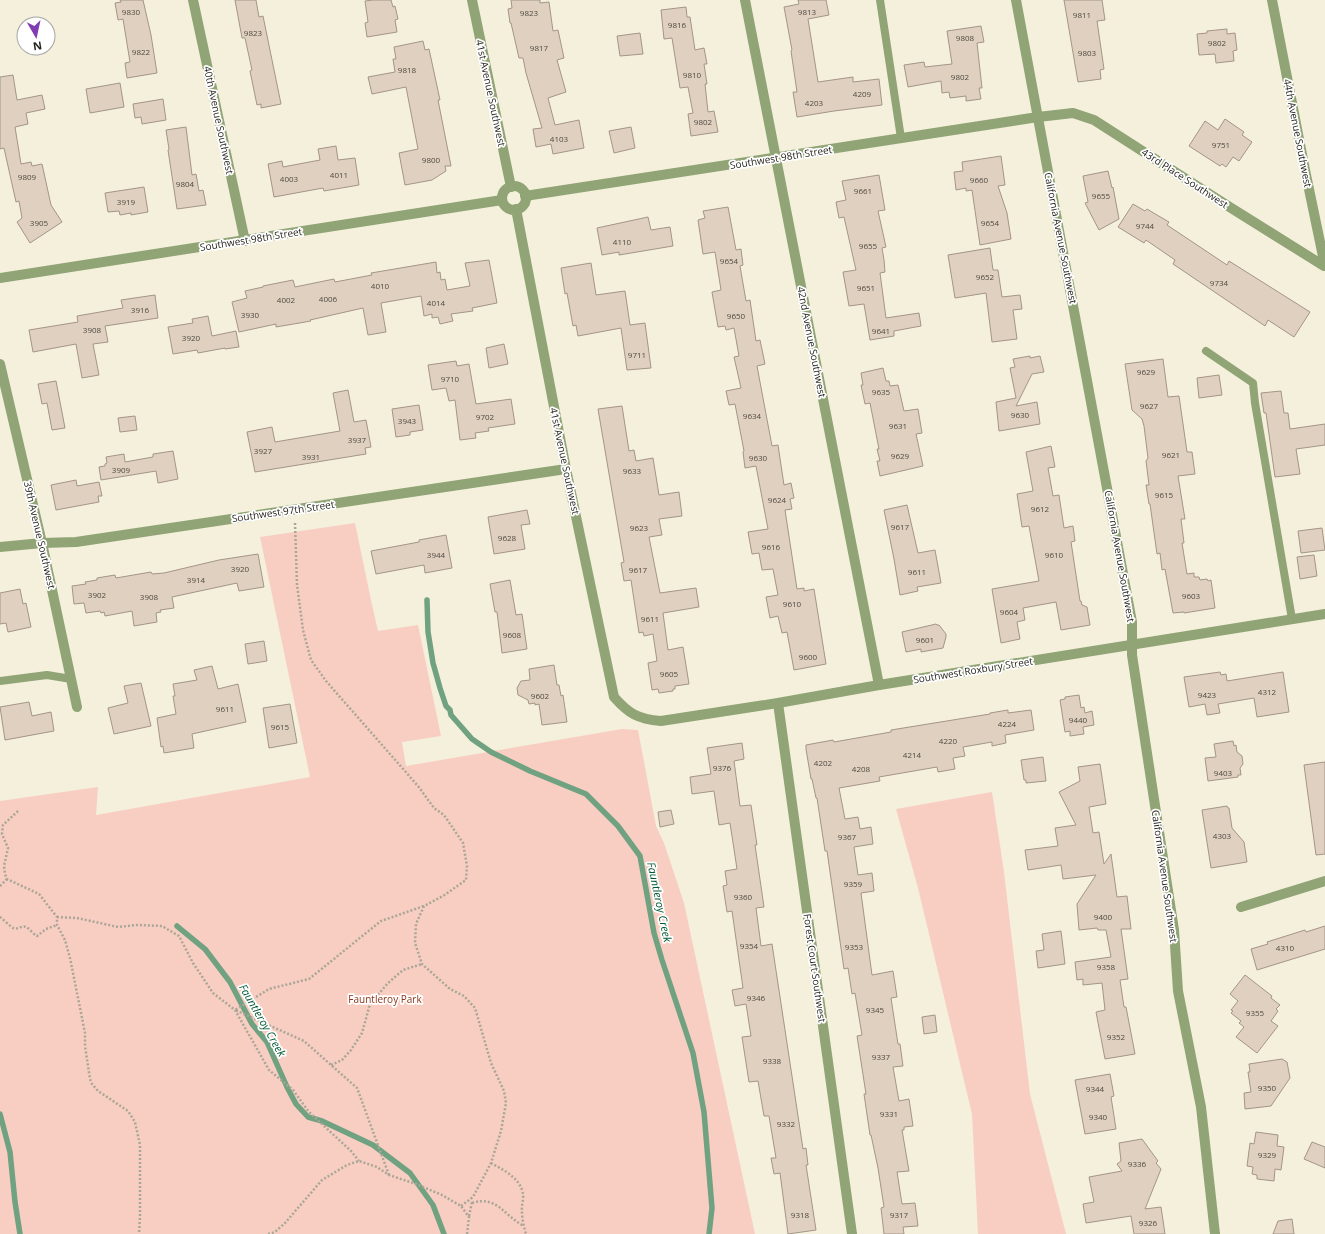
<svg xmlns="http://www.w3.org/2000/svg" width="1325" height="1234" font-family="'Open Sans',sans-serif">
<rect width="100%" height="100%" fill="#f4f0dc"/>
<!-- green -->
<g fill="#f8cec2">
<path d="M355 523 371 600 378 631 418 625 441 736 402 742 406 766 622 729 638 730 656 826 664 843 684 903 755 1234H0V801L98 787 96 815 310 777 260 537Z"/>
<path d="M992 792 1004 872 1030 1094 1066 1234H978L972 1114 918 888 896 809Z"/>
</g>
<g fill="none" stroke-linecap="round" stroke-linejoin="round">
<!-- stream -->
<g stroke="#70a281" stroke-width="5.5">
<path d="M427 600 428 632 433 663 440 688 446 706 450 710 451 715 472 739 491 752 530 771 586 794 618 826 640 856 654 933 662 960 693 1053 704 1112 712 1208 709 1234"/>
<path d="M177 926 205 949 230 982 252 1024 267 1042 287 1087 296 1104 308 1117 322 1121 373 1145 410 1173 433 1205 444 1234"/>
<path d="M0 1114 10 1152 15 1202 20 1234"/>
</g>
</g>
<!-- building -->
<g fill="#dfd0c0" stroke="#a49587">
<path d="M120 0H143L151 35 157 73 127 78 125 63 130 62 123 19 118 20 115 3 121 2Z"/>
<path d="M235 0H256L259 17 263 16 281 104 261 108V104L257 105 250 71 252 70 245 38H242Z"/>
<path d="M373 0H391L393 7 395 6 398 19 395 20 397 32 367 37 365 23 368 22 365 1Z"/>
<path d="M511 0H540V3L549 2 553 31 558 30 564 58 557 60 566 92 548 98 555 125 579 120 584 148 553 154 551 144 536 147 533 129 542 128 526 73 523 58H519L511 23H510L508 9 512 8Z"/>
<path d="M798 0H826L829 15 808 19 818 82 853 77V82L879 79 882 105 834 111 797 117 793 92H797L791 51 792 50 784 7 799 4Z"/>
<path d="M1064 0H1102L1105 20 1097 21 1104 69 1100 70 1101 79 1078 82Z"/>
<path d="M686 7 687 17H690L695 50 704 48 707 64H704L707 84H705L708 112 714 111 718 132 691 136 688 114 693 113 688 87 680 88 672 38 664 39 661 10Z"/>
<path d="M981 26 984 42 977 43 982 88H979L981 99 966 101V96L950 98 949 92 942 93 941 81 908 87 904 65 924 62 925 67 952 64 947 31Z"/>
<path d="M1227 29V34L1235 33 1237 50 1233 51 1234 61 1216 63 1215 54 1199 55 1197 34 1207 33V31Z"/>
<path d="M640 33 643 54 620 56 617 36Z"/>
<path d="M423 41 425 50 429 49 440 100H438L451 166H445L446 171 432 180 405 185 399 153 418 149 406 87 372 94 368 77 395 72 393 59H396L394 47Z"/>
<path d="M13 75 17 100 42 95 45 109 26 113 28 124 15 127 21 164 31 162 32 166 42 164 51 205 62 222 30 243 17 222 22 218 19 201 16 202 4 148 0 149V77Z"/>
<path d="M120 83 124 107 90 113 86 89Z"/>
<path d="M163 99 166 120 142 124 141 117 135 118 133 104Z"/>
<path d="M1225 119 1244 132 1242 135 1252 142 1239 161 1233 157 1226 167 1222 164 1220 166 1189 146 1205 121 1218 130Z"/>
<path d="M186 127 192 175 196 174 199 191 203 190 206 205 177 209 168 150 169 149 166 130Z"/>
<path d="M631 127 635 148 614 153 609 131Z"/>
<path d="M336 146 338 160 355 158 359 185 324 191 323 188 274 197 268 164 282 161 283 167 320 160 318 149Z"/>
<path d="M1001 156 1005 185 998 186 1007 213 1011 239 980 245 972 190 966 191V188L956 190 954 172 963 171 962 162Z"/>
<path d="M1108 171 1112 188 1113 187 1119 219 1099 230 1085 203 1088 202 1083 176Z"/>
<path d="M879 175 885 210 878 211 886 247 882 248 884 260 885 272 880 273 886 318 919 313 921 326 894 331V336L870 340 864 304 849 306 843 272 856 270 844 217 839 218 836 202 846 200 842 181Z"/>
<path d="M144 187 148 212 131 215V213L120 215 119 211 108 212 105 193Z"/>
<path d="M1133 204 1145 211 1147 209 1157 215 1169 222 1167 225 1227 265 1229 261 1310 312 1294 337 1268 320 1265 326 1173 264 1175 260 1146 240 1144 243 1118 227Z"/>
<path d="M728 207 736 250 741 249 743 265 740 266 746 301 750 300 756 341 760 340 765 364 757 366 772 446 778 445 784 485 791 483 794 498 790 499 792 509 785 510 797 589 804 588V591L814 589 826 664 794 670 787 632 782 633 778 616 770 618 766 597 778 595 773 569 762 570 759 553 752 554 748 532 768 529 756 466 745 468 743 452 744 451 735 404 729 405 726 391 741 388 734 357 739 356 734 328 726 330 725 326 718 327 712 292 721 290 715 252 703 254 698 220 705 218 703 211Z"/>
<path d="M648 217 651 230 670 227 673 246 619 255V252L602 255 597 228Z"/>
<path d="M990 248 993 270H998L1002 297 1020 295 1022 309 1013 310 1017 339 992 342 986 293 955 298 948 255Z"/>
<path d="M489 260 497 303 472 308 473 311 451 314 453 321 440 324 438 317 432 318V314L424 316 421 296 381 303 386 332 368 335 363 308 310 320 311 321 276 327V324L239 332 232 302 247 298 245 291 263 287V286L293 280 295 287 334 279 335 282 372 275 371 273 436 262 437 273 440 272 441 280 445 279 447 290 470 286 465 263Z"/>
<path d="M591 263 596 295 625 291 630 325 645 323 651 368 627 370 621 328 578 336 576 325 573 326 567 293 565 294 561 268Z"/>
<path d="M155 295 158 318 105 326 108 342 93 344 99 375 82 378 76 344 33 352 29 330 78 322 77 316 123 308 121 300Z"/>
<path d="M208 316 212 336 236 331 239 347 225 349V348L198 353 197 350 173 354 168 327 193 323 192 319Z"/>
<path d="M504 344 508 364 489 368 486 348Z"/>
<path d="M1030 356V358L1040 356 1044 372 1032 374 1016 406 1037 402 1040 424 999 431 996 402 1016 398 1010 368 1015 367 1013 359Z"/>
<path d="M1163 359 1168 397 1179 396 1187 452H1192L1195 474 1178 476 1185 519H1181L1184 543H1182L1187 574 1194 573V577H1199L1200 580 1207 579 1208 581 1211 580 1215 608 1184 613V612L1173 613 1165 569 1162 570 1160 553 1157 554 1150 504H1149L1146 485H1149L1146 461 1148 458 1144 426 1142 419 1132 410 1125 364Z"/>
<path d="M456 361 457 366 469 364 476 404 511 399 515 424 488 428 489 431 475 433 476 438 460 440 455 400 449 401 446 388 432 390 428 365Z"/>
<path d="M883 368 886 381H889L890 386 898 385 904 411 918 409 922 433 916 434 923 466 880 476 877 461H880L877 449H879L870 403 865 404 861 385H863L861 373Z"/>
<path d="M1219 375 1222 395 1199 398 1197 378Z"/>
<path d="M56 381 65 428 52 430 47 403 42 404 38 384Z"/>
<path d="M348 390 354 422 366 420 371 447 365 448 366 454 255 472 247 432 272 427 275 442 340 431 333 393Z"/>
<path d="M1281 391 1284 413H1288L1290 429 1325 424V445L1296 449 1300 474 1275 477 1266 413H1264L1261 393Z"/>
<path d="M419 405 423 430 410 432V435L396 437 392 409Z"/>
<path d="M622 406 629 451 634 450 636 461 653 458 659 495 679 492 682 516 659 519 662 535 649 537 660 593 696 588 699 607 663 613 668 650 683 647 689 684 675 686V689H673V691L659 693 658 689 652 690 648 663 657 661 653 634 644 636 643 632 639 633 631 580 624 581 621 563 624 562 598 409Z"/>
<path d="M135 416 137 430 120 432 118 418Z"/>
<path d="M1051 446 1055 467 1048 468 1053 496 1059 495 1064 528 1073 526 1075 541 1071 542 1080 601H1081L1082 605 1087 607 1090 625 1061 630 1056 602 1023 608 1025 620 1017 622 1020 639 1001 643 992 589 1039 581 1029 526 1022 527 1017 494 1033 491 1026 452Z"/>
<path d="M173 451 178 479 158 483 156 471 101 480 99 467 105 466V464L107 463 106 457 124 454 125 462 153 457V454Z"/>
<path d="M76 480 77 486 99 482 102 496H98L99 502 56 510 51 485Z"/>
<path d="M907 505 918 553 935 550 941 583 917 587 918 591 900 595 894 559 884 510Z"/>
<path d="M527 510 530 524 521 525 525 549 494 554 488 517Z"/>
<path d="M1322 528 1325 550 1301 553 1298 531Z"/>
<path d="M446 535 452 568 425 573 424 565 376 574 371 551 419 542V540Z"/>
<path d="M258 554 264 587 239 591 237 583 172 597 174 608 160 610 161 612 156 613 157 622 134 626 132 611 105 616 104 612 101 613 100 611 86 613 84 603 74 604 72 586 86 584 85 582 97 580V578L115 575 116 578 151 572 152 574 164 573 219 560Z"/>
<path d="M1314 555 1317 576 1300 579 1297 557Z"/>
<path d="M510 580 516 615 522 614 527 649 502 653 497 612H495L490 584Z"/>
<path d="M20 589 23 604 26 603 31 627 8 632 6 623 0 624V593Z"/>
<path d="M936 624 937 625H939L946 634V637L943 648 921 652V649L906 652 902 632Z"/>
<path d="M264 641 267 661 248 664 245 644Z"/>
<path d="M554 665 557 685H559L561 696 563 695 567 722 542 725 539 704 535 705V703L529 704 528 700 518 695 517 688 521 681 530 680 529 669Z"/>
<path d="M212 666 218 689 238 684 246 722 192 734 194 748 164 753 163 746 161 747 157 718 176 714 173 696H175L173 684 197 680 194 670Z"/>
<path d="M1220 672 1221 675 1226 674 1227 681 1283 672 1289 712 1257 717 1254 698 1218 704 1220 713 1207 715 1205 704 1189 707 1184 677Z"/>
<path d="M141 683 151 726 114 734 108 708 128 703 124 686Z"/>
<path d="M1079 695 1081 708 1084 707 1085 713 1092 711 1094 725 1083 727 1084 734 1070 736V731L1065 732 1060 700 1065 699V697Z"/>
<path d="M29 702 32 716 51 712 54 731 5 740 0 707Z"/>
<path d="M290 704 297 743 269 748 263 708Z"/>
<path d="M1008 710V713L1031 710 1034 730 1005 735 1006 743 992 746V742L963 747 965 756 953 758 955 769 938 772 937 767 879 777 880 781 839 788 845 819 858 817 860 829 871 827 873 844 854 847 858 875 872 873 874 891 861 893 872 975 893 971 897 997 891 998 898 1044H900L903 1066 893 1067 899 1101 909 1099 913 1126 904 1127V1130H902L909 1171 897 1172 902 1204 915 1203 918 1226 903 1227 904 1234H884L881 1208 884 1207 878 1168 871 1135H870L864 1094H866L857 1036 862 1035 855 993 852 994 848 968 844 969 827 851H825L817 798H816L812 779H811L806 749V745L833 740 834 742 891 732V730L990 714V713Z"/>
<path d="M1233 741 1234 746 1236 745 1237 752 1242 756 1243 764 1240 768 1241 775H1238V777L1208 781 1205 758 1216 757 1214 744Z"/>
<path d="M742 743 744 759 734 761 740 806 751 805 757 845H755L764 907 756 908 761 946 772 944 795 1096 803 1149 806 1148 808 1165H806L816 1230 788 1234 780 1173 774 1174 771 1158H776L769 1116H764L758 1081 749 1082 742 1037 751 1036 746 1004 735 1006 732 990 743 988 732 911 727 912 723 886 727 885 725 871 737 869 730 823 719 825 714 791 692 794 690 777 711 774 707 748Z"/>
<path d="M1043 757 1046 781 1026 783V780H1024L1021 760Z"/>
<path d="M1325 762V854L1316 855 1304 765Z"/>
<path d="M1100 764 1106 804 1089 807 1093 833 1099 832 1104 864 1111 854 1117 897 1127 896 1131 929H1121L1128 979 1120 980 1124 1007H1126L1135 1054 1105 1059 1096 1012 1105 1010 1102 983 1083 985V979L1077 980 1075 962 1111 957 1106 930H1098L1097 928 1079 930 1077 904 1096 875 1063 879 1061 865 1028 870 1025 850 1058 846 1055 828 1076 825 1059 792 1080 781 1078 767Z"/>
<path d="M1227 806 1228 808H1229L1232 828 1244 842 1247 862 1211 868 1202 810Z"/>
<path d="M671 810 674 824 660 827 658 812Z"/>
<path d="M1325 926V949L1257 970 1251 949 1268 944 1267 942 1305 930 1306 932Z"/>
<path d="M1061 931 1065 964 1038 968 1036 951 1044 950 1042 934Z"/>
<path d="M1245 975 1272 996 1271 998 1280 1005 1276 1009 1278 1011 1271 1021 1278 1026 1257 1053 1236 1037 1244 1027 1239 1023 1241 1021 1231 1013 1233 1011 1231 1010 1238 1001 1230 994Z"/>
<path d="M935 1015 937 1032 924 1034 922 1017Z"/>
<path d="M1282 1059 1287 1062 1290 1078 1271 1106 1245 1109 1244 1093 1251 1092 1248 1072H1250L1249 1064Z"/>
<path d="M1110 1074 1114 1096 1111 1097 1116 1129 1085 1134 1075 1080Z"/>
<path d="M1256 1132 1278 1135 1277 1146 1284 1147 1281 1170 1275 1169 1274 1181 1257 1179V1175L1252 1174 1253 1167 1247 1166 1250 1143 1254 1144Z"/>
<path d="M1142 1139 1158 1161 1156 1163 1161 1169 1145 1209 1161 1207 1165 1234H1134L1131 1216 1086 1223 1083 1204 1094 1202 1089 1177 1122 1171 1117 1164 1121 1161 1119 1143Z"/>
<path d="M1312 1142 1325 1147V1168L1304 1159Z"/>
<path d="M1292 1219 1294 1234H1273L1278 1221Z"/>
</g>
<g fill="none" stroke-linecap="round" stroke-linejoin="round">
<!-- path -->
<g stroke="#aaa697" stroke-width="2.5" stroke-dasharray="2 2" stroke-linecap="butt">
<path d="M295 523 297 585 303 630 311 660 326 681 418 786 434 808 444 815 463 843 467 866 466 880 443 896 424 906 416 924 415 943 422 964 450 989 464 996 475 1008 491 1063 504 1091 506 1103 501 1131 491 1163 473 1197 461 1206"/>
<path d="M18 811 3 825 2 834 8 848 4 866 5 874 7 879 39 894 57 917V925L65 940 70 958 85 1033V1046L90 1079 92 1084 98 1091 128 1111 135 1122 140 1145V1216L139 1234"/>
<path d="M0 886 7 879"/>
<path d="M0 917C4 920 10 926 13 928 18 930 22 925 26 927 30 929 33 934 37 936L46 929 57 925"/>
<path d="M57 917 77 918 118 927 137 925 162 926 179 936 193 963 213 993 235 1010 269 1070 293 1090 309 1112 351 1151 359 1161"/>
<path d="M331 1065 342 1060 351 1050 362 1033 370 1004 388 983 403 970 422 964"/>
<path d="M491 1163C502 1169 518 1177 522 1190 525 1198 521 1204 522 1212 522 1219 524 1227 526 1234"/>
<path d="M389 1175 357 1088 304 1041 235 1010 269 989 309 979 381 921 424 906"/>
<path d="M472 1203C497 1195 504 1216 524 1226"/>
<path d="M469 1216 472 1202"/>
<path d="M268 1234 275 1232 285 1223 322 1180 347 1165 359 1161 377 1167 389 1175 416 1184 442 1195 461 1206 469 1217 467 1234"/>
</g>
<!-- service -->
<g stroke="#90a475" stroke-width="8">
<path d="M880 0 901 138"/>
<path d="M1206 351 1253 383 1255 403 1292 619"/>
<path d="M0 681 47 675 71 679"/>
</g>
<!-- minor -->
<g stroke="#90a475" stroke-width="10">
<path d="M193 0 245 241"/>
<path d="M472 0 511 187"/>
<path d="M745 0 879 685"/>
<path d="M1016 0 1132 622V655L1174 930 1178 991 1201 1107 1215 1234"/>
<path d="M1272 0 1305 170 1325 266"/>
<circle cx="514" cy="198" r="12"/>
<path d="M525 196 1038 117 1073 113 1094 120 1228 206 1324 266"/>
<path d="M516 209 566 469 614 697C629 714 638 719 661 721L778 703 879 685 1325 614"/>
<path d="M0 278 502 200"/>
<path d="M0 364 42 543 77 707"/>
<path d="M0 547 42 543 76 542 566 469"/>
<path d="M778 703 852 1234"/>
<path d="M1241 907 1325 881"/>
</g>
</g>
<g text-anchor="middle" dominant-baseline="central" stroke-width="3.5" stroke-linejoin="round" paint-order="stroke">
<!-- number labels -->
<g font-size="8" fill="#504a41">
<text x="131" y="11">9830</text>
<text x="807" y="11">9813</text>
<text x="529" y="12">9823</text>
<text x="1082" y="14">9811</text>
<text x="677" y="24">9816</text>
<text x="253" y="32">9823</text>
<text x="965" y="37">9808</text>
<text x="1217" y="42">9802</text>
<text x="539" y="47">9817</text>
<text x="141" y="51">9822</text>
<text x="1087" y="52">9803</text>
<text x="407" y="69">9818</text>
<text x="692" y="74">9810</text>
<text x="960" y="76">9802</text>
<text x="862" y="93">4209</text>
<text x="814" y="102">4203</text>
<text x="703" y="121">9802</text>
<text x="559" y="138">4103</text>
<text x="1221" y="144">9751</text>
<text x="431" y="159">9800</text>
<text x="339" y="174">4011</text>
<text x="27" y="176">9809</text>
<text x="289" y="178">4003</text>
<text x="979" y="179">9660</text>
<text x="185" y="183">9804</text>
<text x="863" y="190">9661</text>
<text x="1101" y="195">9655</text>
<text x="126" y="201">3919</text>
<text x="39" y="222">3905</text>
<text x="990" y="222">9654</text>
<text x="1145" y="225">9744</text>
<text x="622" y="241">4110</text>
<text x="868" y="245">9655</text>
<text x="729" y="260">9654</text>
<text x="985" y="276">9652</text>
<text x="1219" y="282">9734</text>
<text x="380" y="285">4010</text>
<text x="866" y="287">9651</text>
<text x="328" y="298">4006</text>
<text x="286" y="299">4002</text>
<text x="436" y="302">4014</text>
<text x="140" y="309">3916</text>
<text x="250" y="314">3930</text>
<text x="736" y="315">9650</text>
<text x="92" y="329">3908</text>
<text x="881" y="330">9641</text>
<text x="191" y="337">3920</text>
<text x="637" y="354">9711</text>
<text x="1146" y="371">9629</text>
<text x="450" y="378">9710</text>
<text x="881" y="391">9635</text>
<text x="1149" y="405">9627</text>
<text x="1020" y="414">9630</text>
<text x="752" y="415">9634</text>
<text x="485" y="416">9702</text>
<text x="407" y="420">3943</text>
<text x="898" y="425">9631</text>
<text x="357" y="439">3937</text>
<text x="263" y="450">3927</text>
<text x="1171" y="454">9621</text>
<text x="900" y="455">9629</text>
<text x="311" y="456">3931</text>
<text x="758" y="457">9630</text>
<text x="121" y="469">3909</text>
<text x="632" y="470">9633</text>
<text x="1164" y="494">9615</text>
<text x="777" y="499">9624</text>
<text x="1040" y="508">9612</text>
<text x="900" y="526">9617</text>
<text x="639" y="527">9623</text>
<text x="507" y="537">9628</text>
<text x="771" y="546">9616</text>
<text x="436" y="554">3944</text>
<text x="1054" y="554">9610</text>
<text x="240" y="568">3920</text>
<text x="638" y="569">9617</text>
<text x="917" y="571">9611</text>
<text x="196" y="579">3914</text>
<text x="97" y="594">3902</text>
<text x="1191" y="595">9603</text>
<text x="149" y="596">3908</text>
<text x="792" y="603">9610</text>
<text x="1009" y="611">9604</text>
<text x="650" y="618">9611</text>
<text x="512" y="634">9608</text>
<text x="925" y="639">9601</text>
<text x="808" y="656">9600</text>
<text x="669" y="673">9605</text>
<text x="1267" y="691">4312</text>
<text x="1207" y="694">9423</text>
<text x="540" y="695">9602</text>
<text x="225" y="708">9611</text>
<text x="1078" y="719">9440</text>
<text x="1007" y="723">4224</text>
<text x="280" y="726">9615</text>
<text x="948" y="740">4220</text>
<text x="912" y="754">4214</text>
<text x="823" y="762">4202</text>
<text x="722" y="767">9376</text>
<text x="861" y="768">4208</text>
<text x="1223" y="772">9403</text>
<text x="1222" y="835">4303</text>
<text x="847" y="836">9367</text>
<text x="853" y="883">9359</text>
<text x="743" y="896">9360</text>
<text x="1103" y="916">9400</text>
<text x="749" y="945">9354</text>
<text x="854" y="946">9353</text>
<text x="1285" y="947">4310</text>
<text x="1106" y="966">9358</text>
<text x="756" y="997">9346</text>
<text x="875" y="1009">9345</text>
<text x="1255" y="1012">9355</text>
<text x="1116" y="1036">9352</text>
<text x="881" y="1056">9337</text>
<text x="772" y="1060">9338</text>
<text x="1267" y="1087">9350</text>
<text x="1095" y="1088">9344</text>
<text x="889" y="1113">9331</text>
<text x="1098" y="1116">9340</text>
<text x="786" y="1123">9332</text>
<text x="1267" y="1154">9329</text>
<text x="1137" y="1163">9336</text>
<text x="800" y="1214">9318</text>
<text x="899" y="1214">9317</text>
<text x="1148" y="1222">9326</text>
</g>
<!-- street labels -->
<g font-size="10" fill="#201e17" stroke="#fff">
<text transform="translate(491 93) rotate(78)">41st Avenue Southwest</text>
<text transform="translate(219 120) rotate(78)">40th Avenue Southwest</text>
<text transform="translate(1298 133) rotate(79)">44th Avenue Southwest</text>
<text transform="translate(781 157) rotate(-9)">Southwest 98th Street</text>
<text transform="translate(1185 178) rotate(33)">43rd Place Southwest</text>
<text transform="translate(1061 238) rotate(79)">California Avenue Southwest</text>
<text transform="translate(251 239) rotate(-9)">Southwest 98th Street</text>
<text transform="translate(812 342) rotate(79)">42nd Avenue Southwest</text>
<text transform="translate(565 461) rotate(78)">41st Avenue Southwest</text>
<text transform="translate(283 511) rotate(-8)">Southwest 97th Street</text>
<text transform="translate(40 535) rotate(77)">39th Avenue Southwest</text>
<text transform="translate(1120 556) rotate(80)">California Avenue Southwest</text>
<text transform="translate(973 670) rotate(-9)">Southwest Roxbury Street</text>
<text transform="translate(1165 876) rotate(82)">California Avenue Southwest</text>
<text transform="translate(815 968) rotate(82)">Forest Court Southwest</text>
</g>
<!-- park labels -->
<g font-size="10" fill="#8b351a" stroke="#fff">
<text x="385" y="999">Fauntleroy Park</text>
</g>
<!-- water labels -->
<g font-size="11" font-style="italic" fill="#005b34" stroke="#fff">
<text transform="translate(660 902) rotate(78)">Fauntleroy Creek</text>
<text transform="translate(263 1020) rotate(60)">Fauntleroy Creek</text>
</g>
</g>
<!-- north arrow -->
<g transform="translate(36 36) rotate(171)"><circle r="19" fill="#ffffff" stroke="#a6a5a2"/>
<path d="M0-3L7 15L0 10L-7 15Z" fill="#803cb0"/>
<text y="-6" font-size="11" font-weight="bold" text-anchor="middle" fill="#201e17">N</text>
</g>
</svg>
